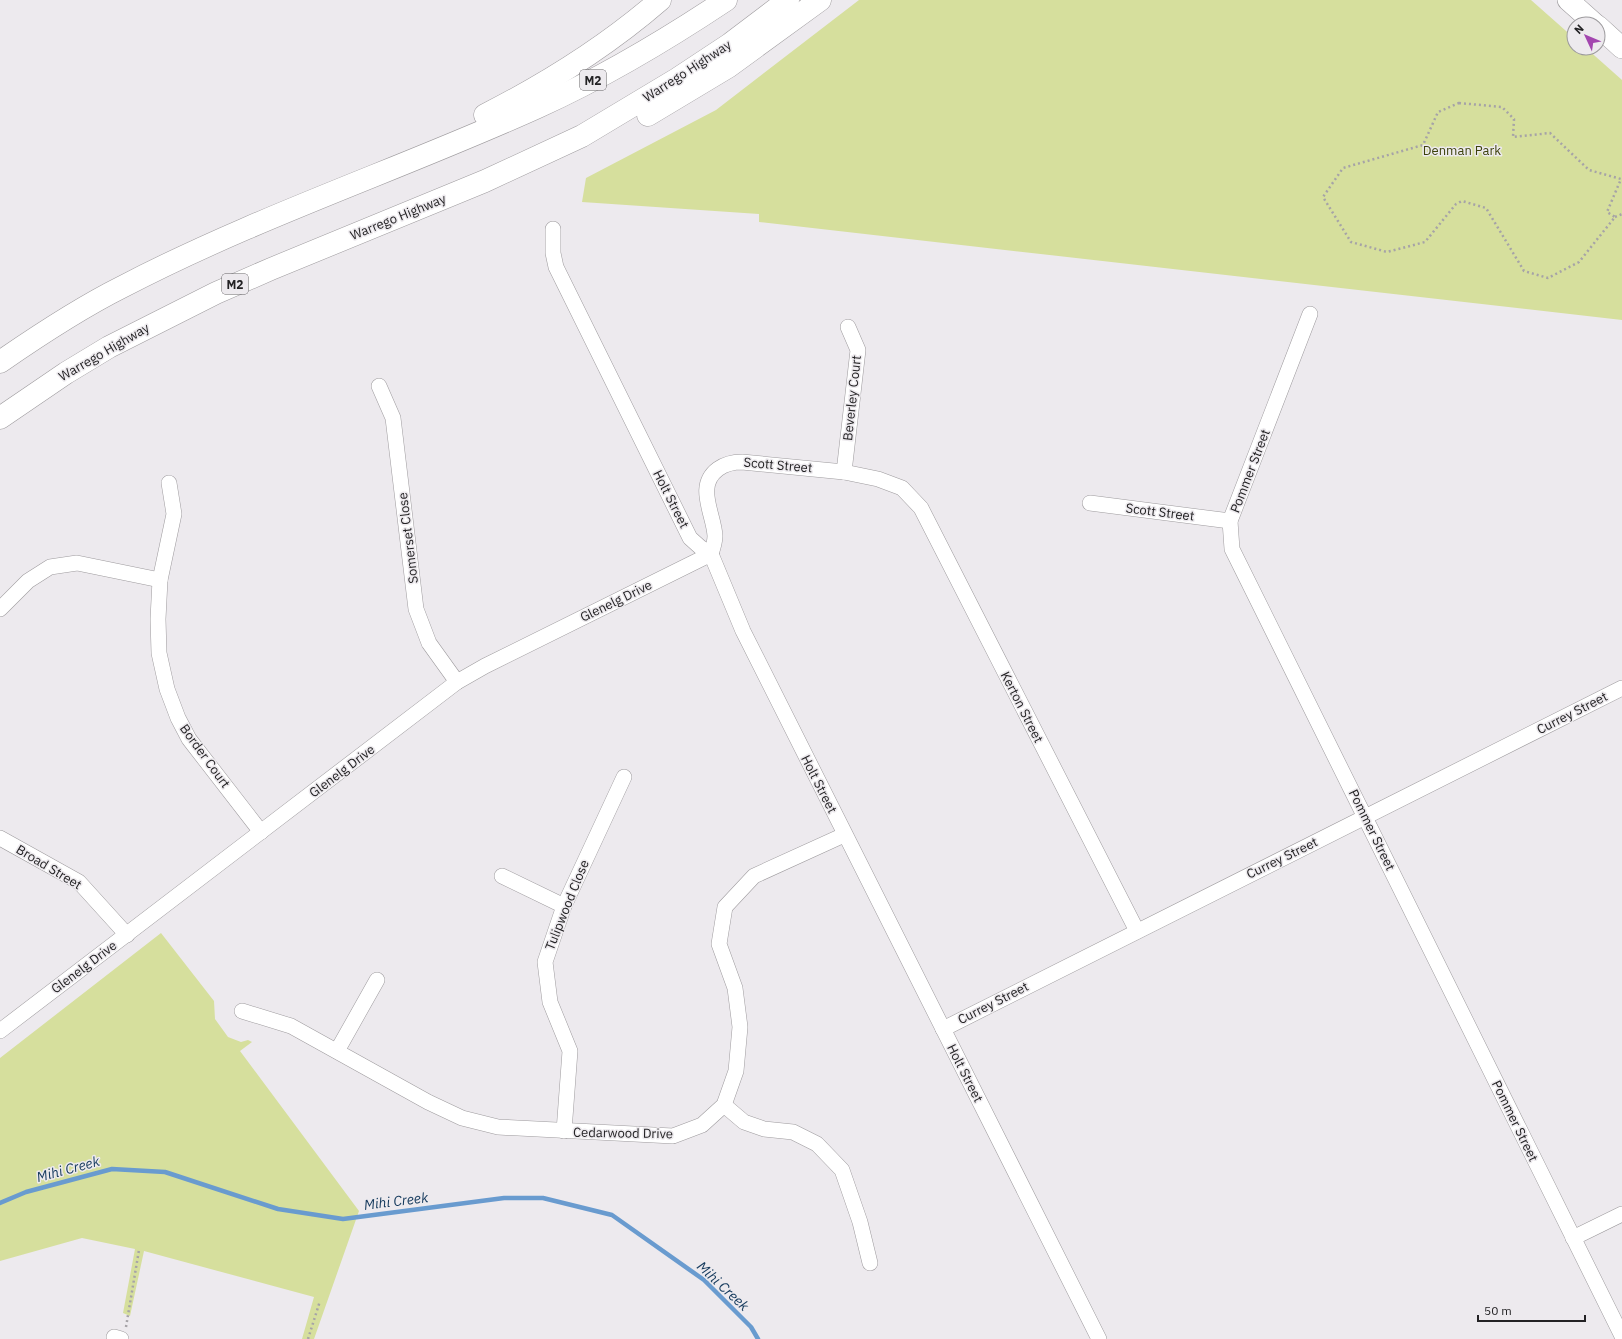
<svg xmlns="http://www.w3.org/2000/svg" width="1622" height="1339" font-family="'IBM Plex Sans',sans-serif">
<rect width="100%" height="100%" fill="#edeaee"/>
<!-- green -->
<g fill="#d6df9d">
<path d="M859 0H1531L1574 38V48H1586L1622 80V320L759 222V214L582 202 586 178 716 110Z"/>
<path d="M161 933 214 1001 215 1019 228 1037 241 1042 248 1040 252 1042 240 1051 359 1211 314 1339H302L314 1297 144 1251 130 1316 123 1313 135 1249 82 1238 0 1261V1058Z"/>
</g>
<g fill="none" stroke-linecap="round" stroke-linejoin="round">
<!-- stream -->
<path stroke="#699bcf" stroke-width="4.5" d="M0 1203 26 1192 112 1169 165 1172 278 1209 343 1219 504 1198H543L612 1215 704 1280 751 1327 758 1339"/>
<defs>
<g id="street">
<path d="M553 229V253L556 267 690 538 700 547 711 554 743 631 1099 1339"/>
<path d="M1310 314 1230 521 1232 549 1622 1336"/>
<path d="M379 386 393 418 416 609 429 643 457 682"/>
<path d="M844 472 858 350 848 327"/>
<path d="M169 483 174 514 160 580 158 619 159 653 167 689 178 718 189 739 261 832"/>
<path d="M1090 503 1230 521"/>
<path d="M711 554C713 548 715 542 715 536 714 514 695 486 718 469 725 464 733 462 742 462L844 472 878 479 902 488 921 508 1137 931"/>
<path d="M0 609 28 581 50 567 77 563 160 580"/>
<path d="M0 838 79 882 127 935"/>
<path d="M502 876 564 906"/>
<path d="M242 1011 291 1026 428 1102 462 1118 498 1127 673 1136 702 1125 724 1105 736 1071 740 1027 735 988 719 944 725 907 754 876 844 835"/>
<path d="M943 1029 1622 688"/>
<path d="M0 1031 457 682 485 666 711 554"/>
<path d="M337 1051 377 980"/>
<path d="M724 1105 744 1122 764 1129 793 1132 817 1144 842 1170 860 1222 870 1263"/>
<path d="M564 1131 570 1051 550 1002 545 962 564 906 624 777"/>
<path d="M1573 1238 1622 1214"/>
<path d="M114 1337 121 1339"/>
</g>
<g id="secondary">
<path d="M1568 0 1595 24"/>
<path d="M1598 26 1622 48"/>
</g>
<g id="highway">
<path d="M485 115C548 83 607 46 660 0"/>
<path d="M648 115 728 67 820 0"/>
<path d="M0 362C39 335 80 308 122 287 256 217 401 169 538 107 604 77 666 40 726 0"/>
<path d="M0 418 66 373 109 347 216 293 271 269 485 181 582 136 677 79 730 44 788 0"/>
</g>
</defs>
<!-- street casing -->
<use href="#street" stroke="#9e9b9e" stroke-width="16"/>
<!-- secondary casing -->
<use href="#secondary" stroke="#9e9b9e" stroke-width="22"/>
<!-- highway casing -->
<use href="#highway" stroke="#9e9b9e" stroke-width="23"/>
<!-- path -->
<g stroke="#a6a3a7" stroke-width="2.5" stroke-dasharray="2 3" stroke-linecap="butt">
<path d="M1459 103 1502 107 1514 119 1513 137 1550 133 1589 170 1621 179 1607 212 1615 217 1579 262 1548 278 1524 271 1486 208 1462 201 1456 204 1425 242 1387 252 1351 242 1323 197 1343 168 1423 145 1438 112Z"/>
<path d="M1615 217 1622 214"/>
<path d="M126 1327 139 1250"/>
<path d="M308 1339 320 1301"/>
</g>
<!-- street -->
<use href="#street" stroke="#fff" stroke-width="15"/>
<!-- secondary -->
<use href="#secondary" stroke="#fff" stroke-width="21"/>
<!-- highway -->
<use href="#highway" stroke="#fff" stroke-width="22"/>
</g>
<g text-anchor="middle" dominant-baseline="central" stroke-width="3" stroke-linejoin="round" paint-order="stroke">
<!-- shield labels -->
<g fill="#edeaee" stroke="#605e61" stroke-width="1">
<rect x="580" y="70" width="26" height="20" rx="3"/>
<rect x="222" y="274" width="26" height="20" rx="3"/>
</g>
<g font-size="12" font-weight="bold" fill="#232224">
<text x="593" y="80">M2</text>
<text x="235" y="284">M2</text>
</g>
<!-- street labels -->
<g font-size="13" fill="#232224" stroke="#edeaee">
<text transform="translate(687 71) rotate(-33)">Warrego Highway</text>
<text transform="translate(398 217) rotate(-22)">Warrego Highway</text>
<text transform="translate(104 352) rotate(-30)">Warrego Highway</text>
<text transform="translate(852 398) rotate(-84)">Beverley Court</text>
<text transform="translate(778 465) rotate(5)">Scott Street</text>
<text transform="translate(1250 471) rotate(-69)">Pommer Street</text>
<text transform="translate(671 499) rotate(63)">Holt Street</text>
<text transform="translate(1160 512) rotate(7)">Scott Street</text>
<text transform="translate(408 538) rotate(-97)">Somerset Close</text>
<text transform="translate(616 601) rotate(-26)">Glenelg Drive</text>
<text transform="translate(1022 707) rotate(63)">Kerton Street</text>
<text transform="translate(1572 713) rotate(-27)">Currey Street</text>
<text transform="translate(205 756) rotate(54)">Border Court</text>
<text transform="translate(342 771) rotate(-37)">Glenelg Drive</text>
<text transform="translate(819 784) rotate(63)">Holt Street</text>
<text transform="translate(1372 830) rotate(64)">Pommer Street</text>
<text transform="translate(1282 858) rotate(-26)">Currey Street</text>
<text transform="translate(49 867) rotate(31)">Broad Street</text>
<text transform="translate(567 905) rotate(-68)">Tulipwood Close</text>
<text transform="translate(84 967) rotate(-37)">Glenelg Drive</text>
<text transform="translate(993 1003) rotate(-27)">Currey Street</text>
<text transform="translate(965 1073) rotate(63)">Holt Street</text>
<text transform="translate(1515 1121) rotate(64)">Pommer Street</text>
<text transform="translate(623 1133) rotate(1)">Cedarwood Drive</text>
</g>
<!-- park labels -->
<g font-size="13" fill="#3d420b" stroke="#edeaee">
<text x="1462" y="150">Denman Park</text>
</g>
<!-- water labels -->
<g font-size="14" font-style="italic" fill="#14395c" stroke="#edeaee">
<text transform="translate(68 1169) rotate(-15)">Mihi Creek</text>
<text transform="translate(396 1201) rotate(-7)">Mihi Creek</text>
<text transform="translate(723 1286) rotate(43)">Mihi Creek</text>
</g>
</g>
<!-- north arrow -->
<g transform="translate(1586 36) rotate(314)"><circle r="19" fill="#edeaee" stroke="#9c9a9d"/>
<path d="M0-3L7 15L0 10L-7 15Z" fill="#a346af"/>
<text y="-6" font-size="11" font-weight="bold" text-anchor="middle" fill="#232224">N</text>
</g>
<!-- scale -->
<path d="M1478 1315v6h107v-6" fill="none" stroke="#232224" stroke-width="2"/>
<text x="1484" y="1315" font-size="12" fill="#232224" stroke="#edeaee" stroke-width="3" paint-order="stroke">50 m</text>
</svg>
